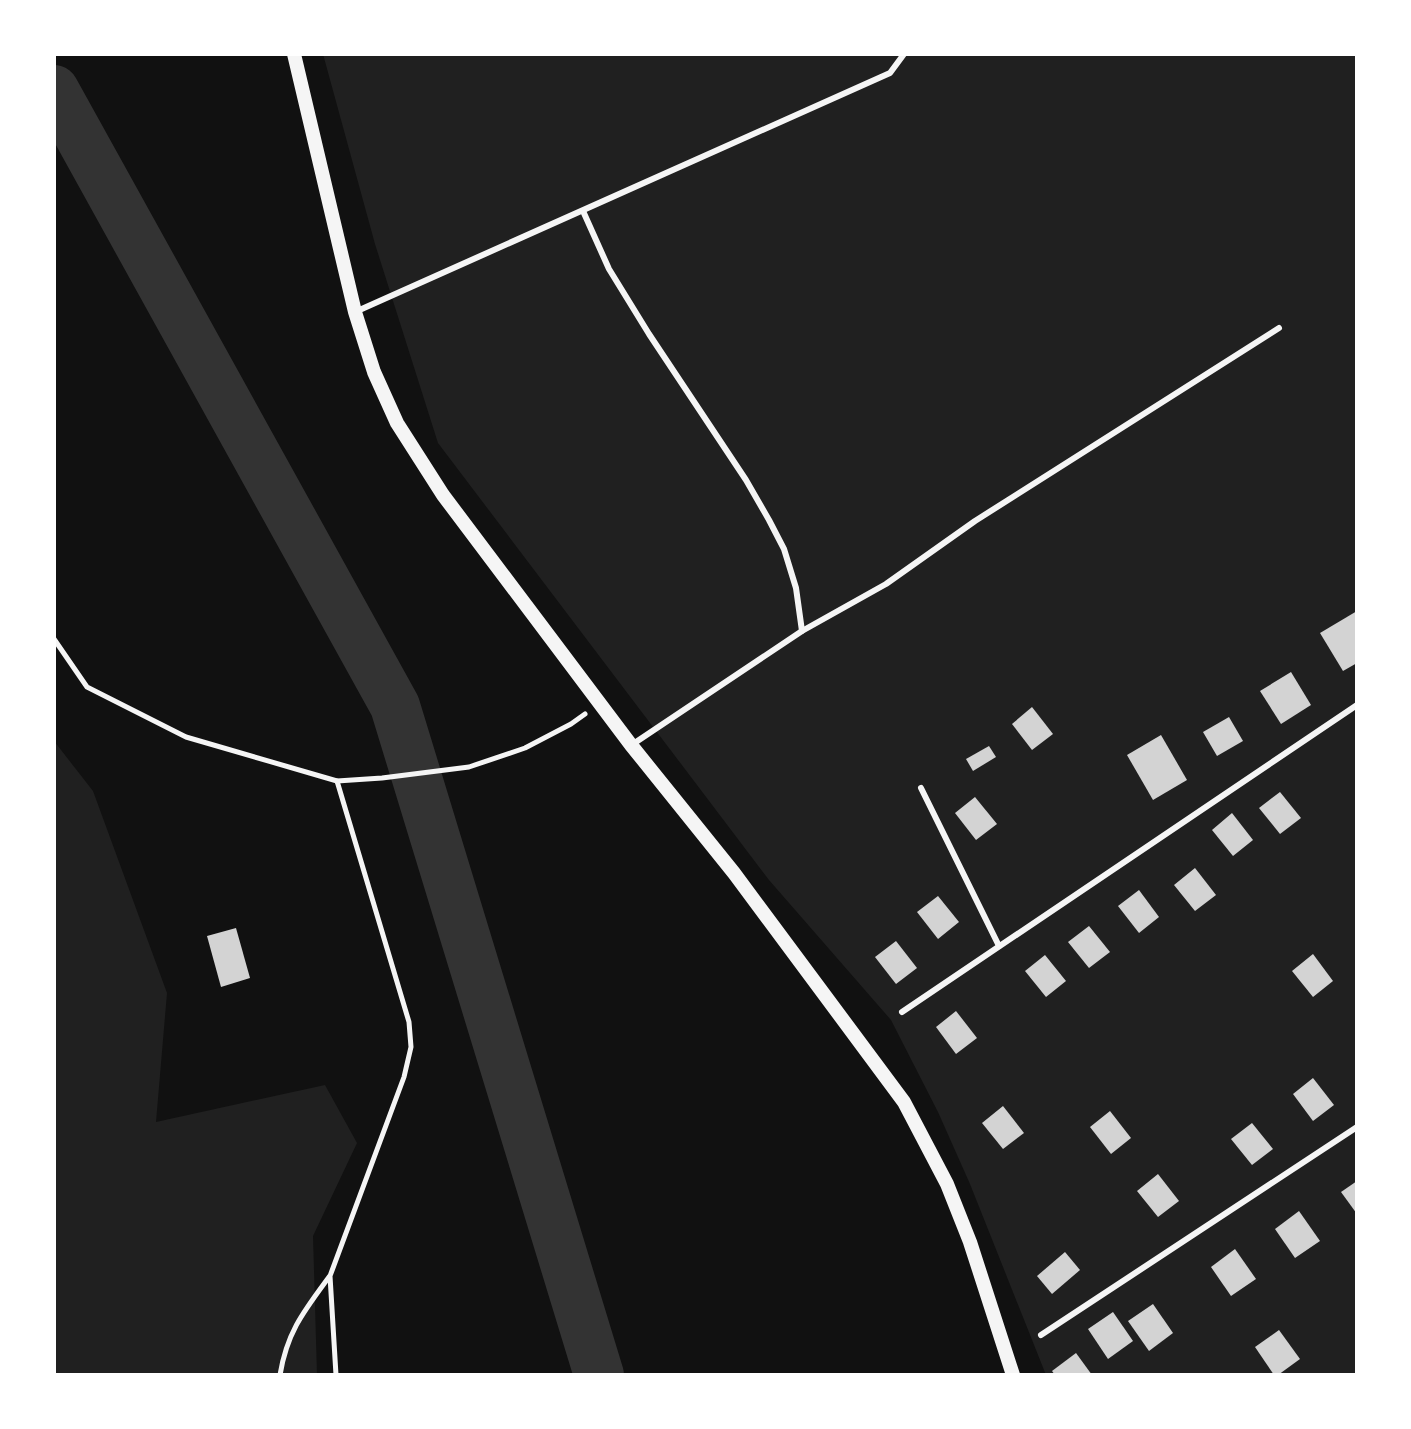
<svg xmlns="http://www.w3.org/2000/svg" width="1411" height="1429" font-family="'IBM Plex Sans',sans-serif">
<rect width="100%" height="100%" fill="#111"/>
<!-- green -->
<g fill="#202020">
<path d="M323 54H1357V1375H1046L970 1184 938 1112 891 1020 769 880 438 443 375 244Z"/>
<path d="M54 741 93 791 167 993 156 1122 325 1085 357 1143 313 1236 317 1375H54Z"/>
</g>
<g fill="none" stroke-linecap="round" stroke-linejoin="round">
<!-- river -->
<path stroke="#333" stroke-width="50" d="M54 90 395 706 599 1375"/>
</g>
<!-- building -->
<g fill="#d3d3d3">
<path d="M1357 611V663L1343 671 1320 633Z"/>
<path d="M1291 672 1311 705 1281 724 1260 691Z"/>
<path d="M1032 707 1053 734 1032 750 1012 724Z"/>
<path d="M1229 717 1243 741 1217 756 1203 732Z"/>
<path d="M1161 735 1187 780 1153 800 1127 755Z"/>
<path d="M989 746 996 757 973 771 966 759Z"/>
<path d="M1280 792 1301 818 1280 834 1259 808Z"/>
<path d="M975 797 997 824 976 840 955 813Z"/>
<path d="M1232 813 1253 840 1233 856 1212 830Z"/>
<path d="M1195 868 1216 895 1195 911 1174 885Z"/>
<path d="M1139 890 1159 917 1139 933 1118 906Z"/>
<path d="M938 896 959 922 938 939 917 912Z"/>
<path d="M1089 926 1110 952 1089 968 1068 942Z"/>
<path d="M236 928 250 978 221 987 207 936Z"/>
<path d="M896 941 917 968 896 984 875 957Z"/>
<path d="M1313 954 1333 981 1313 997 1292 971Z"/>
<path d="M1045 955 1066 981 1046 997 1025 971Z"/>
<path d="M956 1011 977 1038 956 1054 936 1027Z"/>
<path d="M1313 1078 1334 1105 1313 1121 1293 1094Z"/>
<path d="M1003 1106 1024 1133 1003 1149 982 1123Z"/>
<path d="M1110 1111 1131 1138 1111 1154 1090 1127Z"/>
<path d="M1252 1123 1273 1149 1252 1165 1231 1139Z"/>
<path d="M1158 1174 1179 1201 1158 1217 1137 1191Z"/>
<path d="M1357 1181V1214L1341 1192Z"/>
<path d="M1299 1211 1320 1241 1295 1258 1275 1229Z"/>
<path d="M1235 1249 1256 1279 1231 1296 1211 1267Z"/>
<path d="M1065 1252 1080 1270 1052 1294 1037 1276Z"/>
<path d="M1153 1304 1173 1333 1149 1351 1128 1321Z"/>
<path d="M1113 1312 1133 1341 1108 1359 1088 1329Z"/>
<path d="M1279 1330 1300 1359 1278 1375H1274L1255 1347Z"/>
<path d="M1076 1353 1092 1375H1055L1052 1371Z"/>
</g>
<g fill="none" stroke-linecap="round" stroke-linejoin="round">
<!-- path -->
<g stroke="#f5f5f5" stroke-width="5">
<path d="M54 639 87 687 186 737 337 781 382 778 469 767 525 748 571 724 585 714"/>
<path d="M280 1375C287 1332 304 1311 329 1277"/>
<path d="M336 1375 330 1276 404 1077 411 1047 409 1022 337 781"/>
</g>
<!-- service -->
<g stroke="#f5f5f5" stroke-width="6">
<path d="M583 211 609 269 649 334 746 480 769 520 784 549 796 588 802 631"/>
<path d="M355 312 890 73 904 54"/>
<path d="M633 744 802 631 886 584 975 521 1279 328"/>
<path d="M921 788 999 946"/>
<path d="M902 1012 1357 705"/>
<path d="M1041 1335 1357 1127"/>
</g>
<!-- tertiary -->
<path stroke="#f5f5f5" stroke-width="14" d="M294 54 355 312 374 372 397 423 443 495 631 745 734 873 904 1102 947 1184 970 1242 1013 1375"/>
</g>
<!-- border -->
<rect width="1411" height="1429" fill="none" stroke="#ffffff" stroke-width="112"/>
</svg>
